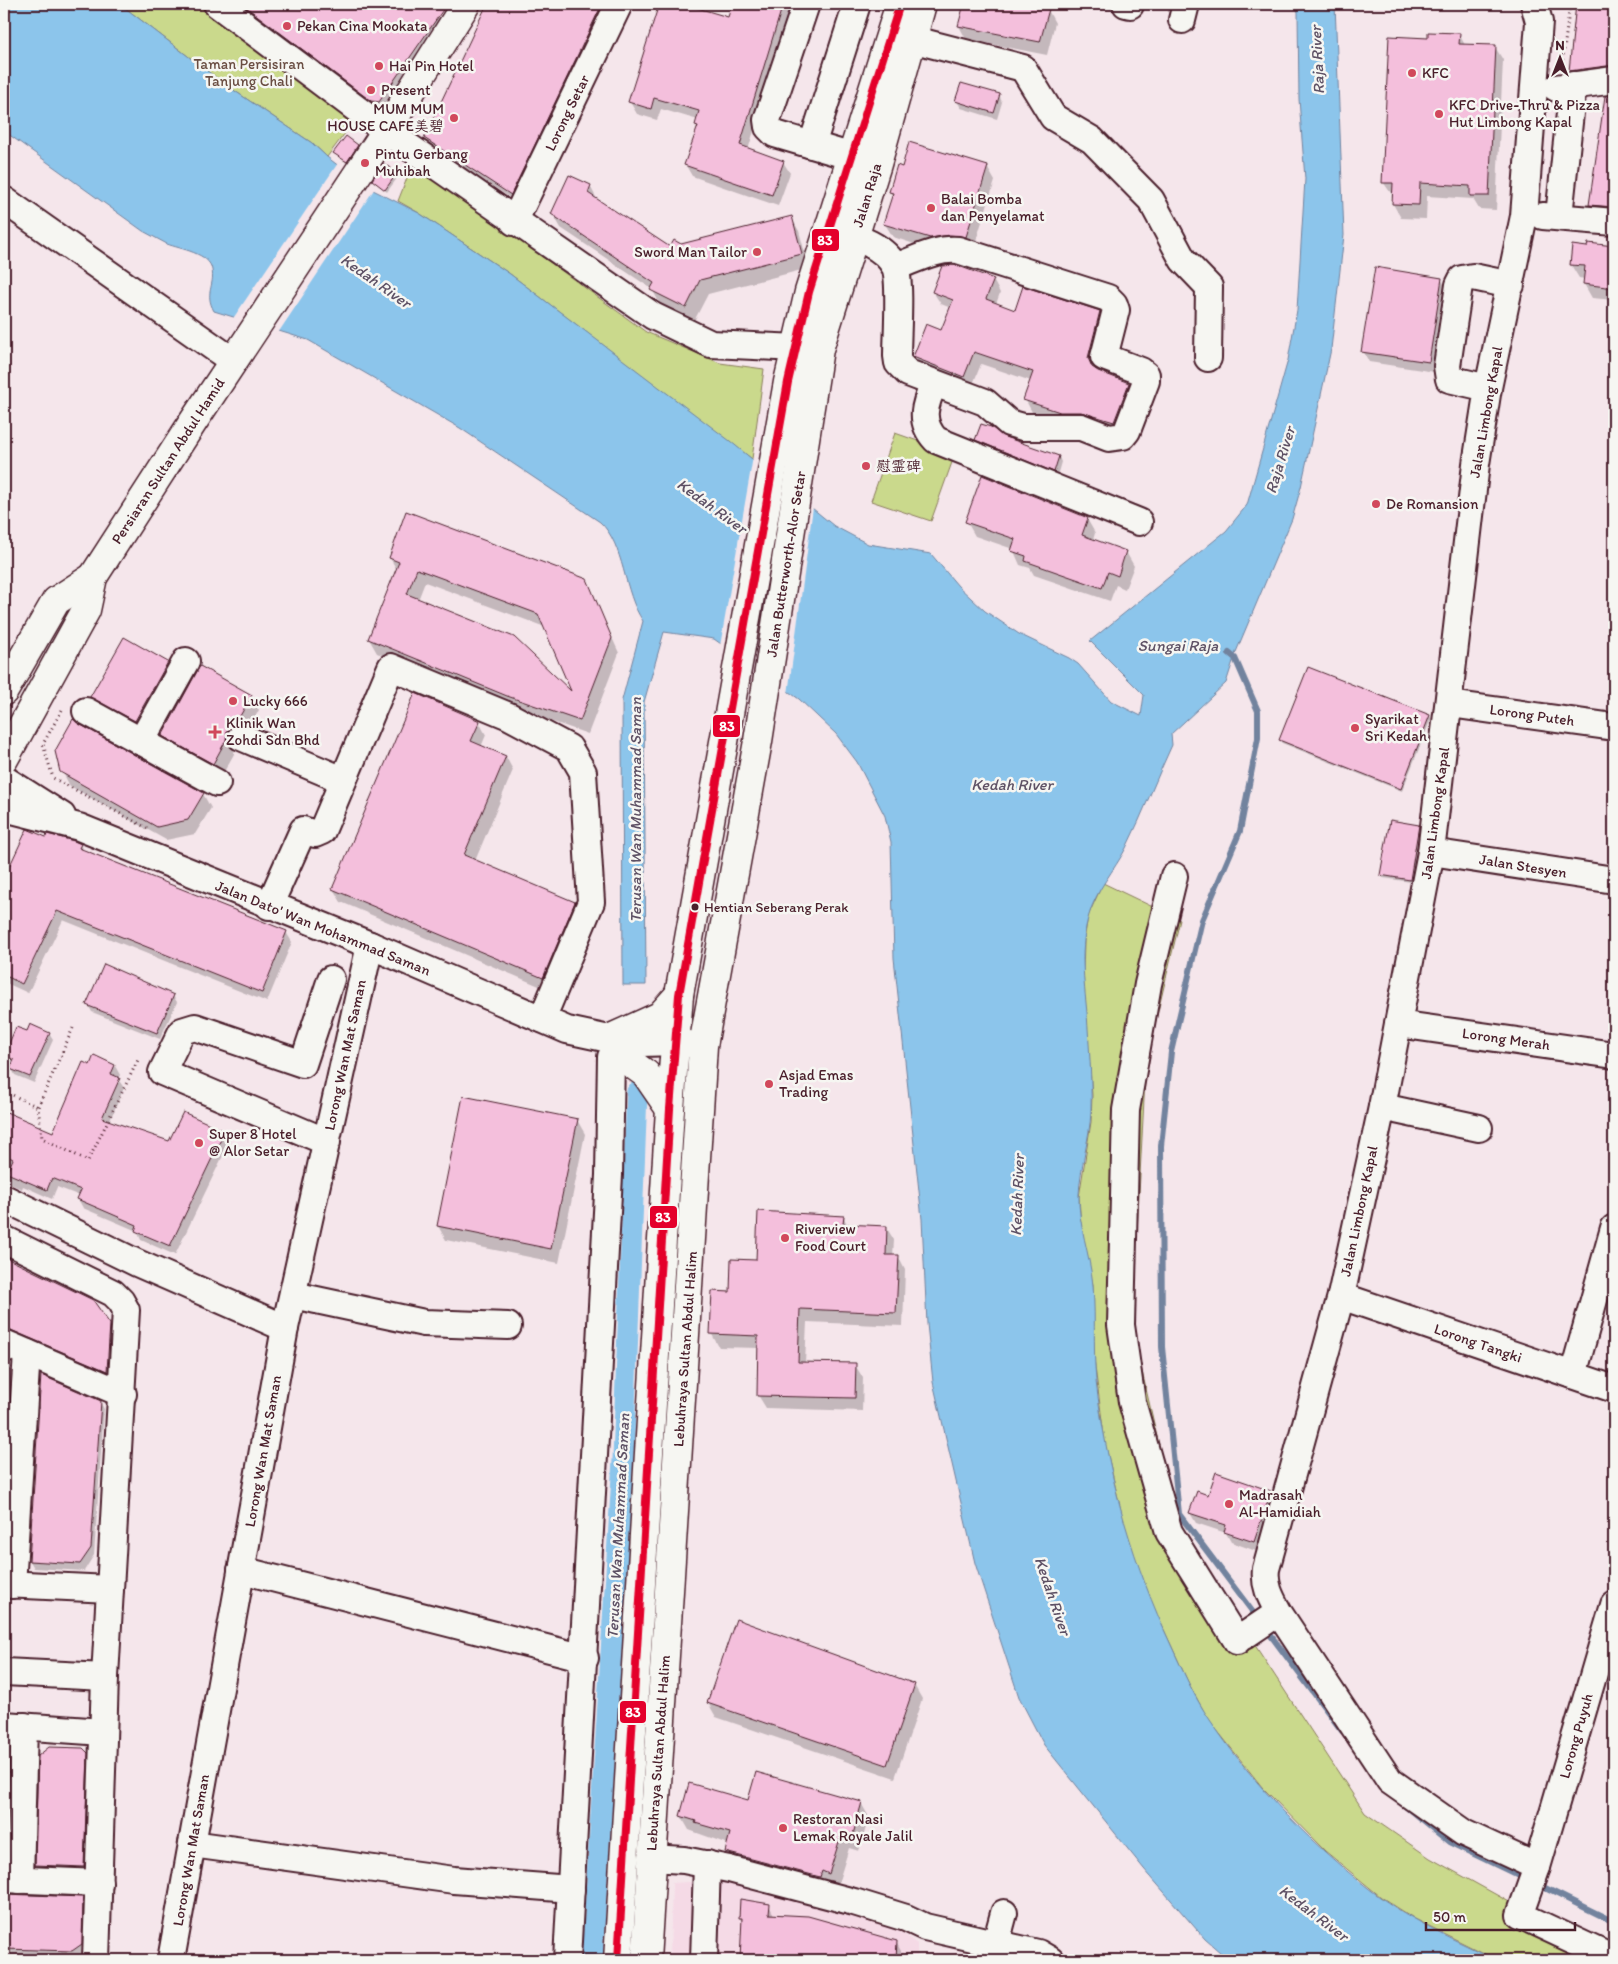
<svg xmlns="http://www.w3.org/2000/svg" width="1618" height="1964" font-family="Itim,'LXGW WenKai TC',sans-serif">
<rect width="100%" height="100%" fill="#f5e6eb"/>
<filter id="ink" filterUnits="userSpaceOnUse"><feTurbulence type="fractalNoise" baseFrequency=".02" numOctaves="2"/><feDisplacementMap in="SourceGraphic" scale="10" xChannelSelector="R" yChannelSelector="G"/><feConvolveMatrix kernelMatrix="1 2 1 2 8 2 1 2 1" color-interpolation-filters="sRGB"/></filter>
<g filter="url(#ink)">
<!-- built -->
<path fill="#f5dae6" d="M737 1879 899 1930 917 1944V1960H670L672 1883Z"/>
<!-- green -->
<g fill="#cad98c" stroke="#8a7c5c">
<path d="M120 4H197L355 120 327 157 312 143 223 83Z"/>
<path d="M413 163 646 332 720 363 764 369 752 459 510 274 419 213 398 201Z"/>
<path d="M895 433 955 454 931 521 871 501Z"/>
<path d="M1103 883 1180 920 1146 1061 1132 1328 1178 1528 1365 1813 1430 1858 1614 1960H1497L1415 1919 1381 1897 1325 1851 1262 1787 1208 1719 1189 1684 1147 1593 1128 1540 1105 1443 1093 1352V1285L1081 1227 1079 1197 1091 1122 1092 1095 1083 976 1084 941 1088 916Z"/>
</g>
<!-- water -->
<path fill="#8cc5eb" stroke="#72839e" d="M4 4H120L223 83 312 143 327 157 365 186 419 213 510 274 730 441 834 526 868 544 931 554 958 586 985 611 1019 634 1069 658 1078 664 1111 701 1141 716 1144 695 1090 641 1226 531 1247 505 1288 360 1297 310 1305 179 1299 99 1298 12 1295 4H1335L1344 235 1331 349 1301 487 1292 519 1236 652 1226 683 1171 734 1172 745C1156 779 1143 814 1126 848 1114 871 1096 890 1089 915 1079 947 1084 981 1087 1013 1089 1046 1092 1079 1091 1111 1090 1139 1080 1166 1079 1195 1078 1225 1090 1254 1093 1285 1096 1322 1092 1359 1098 1397 1111 1487 1133 1563 1171 1645 1183 1671 1194 1697 1210 1720 1255 1787 1315 1849 1380 1897 1416 1923 1457 1941 1497 1960H1229L1205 1939 1144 1869 1044 1745 1019 1697 975 1563 933 1382 927 1324 922 1219 894 958 891 842 885 816 857 762 836 734 799 699 714 639 664 632 644 702 646 985H623L622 700 643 621C623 592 625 545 600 522L460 428 308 340 214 311C204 293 215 286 212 270 210 253 180 249 167 244 159 240 151 235 143 231L4 131Z"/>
<!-- pier -->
<g fill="#f5e6eb">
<path d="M338 163 375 188 278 333 232 320Z"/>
<path d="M753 457 813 507 788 694 720 646Z"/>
</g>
<!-- shadow -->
<g fill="#0003" fill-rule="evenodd">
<path d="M234 4H444L438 17 440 18 447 4H454L446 20 383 109H377Z"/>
<path d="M488 4H611L515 201 430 145 425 138Z"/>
<path d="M660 4H693V8L729 19 734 4H793L748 150 783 162 790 173 778 206 692 176 685 164 698 127V120L661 109 657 120 637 114 630 102Z"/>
<path d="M966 4H1051L1049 12 1055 23 1047 55 966 39 959 26Z"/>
<path d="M1577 4H1614V79L1578 84 1570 71Z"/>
<path d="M1459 34 1465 45 1495 47 1503 60 1496 210 1479 209 1473 199 1427 196 1426 219 1401 218 1393 204V196L1383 182 1429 39Z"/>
<path d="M999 95 1002 102 997 119 961 108 957 101Z"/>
<path d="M1614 102V219L1598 217 1591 205 1605 103Z"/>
<path d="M357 146 359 149 348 164 335 153Z"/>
<path d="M384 165 398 177 387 192 373 180Z"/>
<path d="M987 167 995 181 973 250 939 252 893 237 885 224 893 197 890 192 902 168Z"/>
<path d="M590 186 598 201 670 249 791 217 799 231 809 268 708 294 694 321 660 304 652 289 561 228 553 214Z"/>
<path d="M1589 244 1614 247V300L1592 298 1584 284 1585 279 1579 278 1571 265 1588 248Z"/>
<path d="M1441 279 1447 289 1435 372 1369 362 1363 351Z"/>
<path d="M993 280 1000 293 996 304 1016 312H1099L1107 325 1095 370 1128 384 1136 396 1121 435 1068 424 1032 412 1025 399 1031 381 981 364 971 389 922 370 915 357 942 332 951 308 941 304 933 292Z"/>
<path d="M1004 439 1059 457 1061 462 1057 476 980 445 977 440Z"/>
<path d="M1087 519 1095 533 1093 540 1126 552 1134 566 1125 589 1116 585 1110 601 1034 575 1030 568 1020 565 1013 549 975 536 967 522Z"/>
<path d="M390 558 586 580 619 653 588 734 516 709 377 653 369 639 397 570ZM425 582 545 627 575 696 418 600Z"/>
<path d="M167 663 173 674 141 731 97 707 91 697Z"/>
<path d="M1309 669 1430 716 1431 719 1402 791 1282 743 1280 740Z"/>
<path d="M251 696 259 710 244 737 235 745 234 754 221 777 171 749 163 736Z"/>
<path d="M479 722 486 735 481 747 506 757 513 770 475 861 574 903 582 916 551 991 341 902 333 889Z"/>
<path d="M78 725 203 794 211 808 195 834 166 840 70 786 62 771Z"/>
<path d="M1418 826 1420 829 1411 882 1383 878 1382 875Z"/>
<path d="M28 831 47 839 80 845 84 851 286 932 292 942 267 1002 63 920 28 993 4 982V881Z"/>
<path d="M173 996 177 1002 160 1039 92 1012 88 1005Z"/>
<path d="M27 1033 49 1034 53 1040 34 1083 15 1075 12 1069 14 1064 9 1062 5 1055Z"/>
<path d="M115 1066 120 1075 118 1079 124 1088 109 1122 170 1143 224 1132 230 1141 175 1255 141 1240 137 1231 83 1208 78 1199 80 1196 57 1187 52 1199 23 1186 22 1189 4 1181V1112L53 1134 91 1067Z"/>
<path d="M577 1120 585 1134 559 1263 446 1240 438 1226Z"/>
<path d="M843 1217 848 1225 886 1227 894 1240 893 1256H898L905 1270 903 1326 807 1322 805 1363 855 1365 863 1378 862 1411 766 1408 758 1395 759 1348 719 1347 711 1333 731 1293 758 1261Z"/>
<path d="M4 1259 92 1301 114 1332 111 1378 4 1332Z"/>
<path d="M100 1402 104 1409 94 1555 84 1571 34 1568 30 1561Z"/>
<path d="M1270 1492 1276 1502 1259 1552 1231 1542 1226 1533 1196 1523 1190 1513 1209 1496Z"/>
<path d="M914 1685 922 1699 895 1778 716 1717 708 1703Z"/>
<path d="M87 1754 91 1761 87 1874 40 1872 37 1865Z"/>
<path d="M749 1802 861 1803 869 1817 859 1851 849 1848 837 1887 734 1865 726 1852 728 1844 689 1830 681 1816Z"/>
<path d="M4 1895 82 1899 87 1906 85 1952 76 1958 4 1956Z"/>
<path d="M769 1905 774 1915 896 1942 901 1951V1960H741L743 1923 740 1918Z"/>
</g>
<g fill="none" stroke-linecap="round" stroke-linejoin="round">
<!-- stream -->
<g stroke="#72839e" stroke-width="6">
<path d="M1229 653 1235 658 1258 711V738L1240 831 1202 920 1171 1052 1161 1146 1162 1347 1179 1514 1258 1619"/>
<path d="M1266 1629 1342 1731"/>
<path d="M1389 1793 1449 1842 1528 1880"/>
<path d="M1537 1884 1614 1922"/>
</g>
<!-- canal -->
<path stroke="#8cc5eb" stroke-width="21" d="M592 1960 623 1460 637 1092"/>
</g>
<!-- building -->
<g fill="#f4bfdc" stroke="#4a1f2b" fill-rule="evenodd">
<path d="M242 4H447L379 102 371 101Z"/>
<path d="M487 4H602L511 195 424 138Z"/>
<path d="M659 4H684L728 17 732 4H783L740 145 784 161 772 195 684 165 698 126 695 125 699 111 654 98 651 109 628 102Z"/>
<path d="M964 4H1041L1040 7 1049 9 1040 42 958 26Z"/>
<path d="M1576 4H1614V65L1569 71Z"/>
<path d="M1428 32 1460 33 1459 44 1496 45 1489 196H1470V186L1420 183 1419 205 1392 204 1393 183H1382L1389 36 1428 38Z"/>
<path d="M961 83 1000 94 994 113 955 101Z"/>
<path d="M1605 96 1614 97V207L1589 205Z"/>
<path d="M346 136 358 145 347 162 333 153Z"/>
<path d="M909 142 988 166 966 237 950 235 930 238 883 224 893 193 889 192 897 165 902 167Z"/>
<path d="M383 163 397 173 385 190 372 180Z"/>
<path d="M569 175 591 185 588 193 670 247 674 240 681 244 792 216 802 254 700 280 686 308 650 290 654 283 551 214Z"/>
<path d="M1588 243 1614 246V288L1583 284 1585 266 1570 265 1572 245 1587 247Z"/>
<path d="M956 265 994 279 986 299 1015 310 1023 286 1100 311 1088 358 1092 367 1098 371 1129 383 1114 422 1081 412H1060L1023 400 1033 372 974 352 964 377 913 357 926 324 941 330 953 300 932 292 942 266Z"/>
<path d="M1375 267 1442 278 1429 362 1361 352Z"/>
<path d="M981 424 991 427 1005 437 1059 456 1054 472 975 440Z"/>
<path d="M982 475 1088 518 1082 535 1126 551 1118 576 1108 572 1102 588 1025 561 1026 556 1011 551 1015 539 965 522Z"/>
<path d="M406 511 587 579 612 638 580 721 507 696 368 639 399 562 389 558ZM417 569 538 614 571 691 514 637 407 594Z"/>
<path d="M124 637 168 662 135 721 90 697Z"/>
<path d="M200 666 252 695 236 723 227 731 226 740 213 764 162 736Z"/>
<path d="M1308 667 1430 715 1401 789 1279 740Z"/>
<path d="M415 693 480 721 471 741 506 756 464 855 575 902 543 978 332 889Z"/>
<path d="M73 719 79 724 204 793 188 820 157 827 60 772 55 751Z"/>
<path d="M1390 820 1419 825 1410 880 1380 875Z"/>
<path d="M27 829 46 837 47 834 74 841 81 844 79 848 287 931 262 993 57 911 22 984 4 975V878Z"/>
<path d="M104 964 174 995 157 1033 86 1005Z"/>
<path d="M30 1024 50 1033 30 1077 10 1069 14 1060 4 1055 16 1027 27 1031Z"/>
<path d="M94 1055 115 1065 111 1074 120 1078 102 1118 169 1141 183 1112 225 1131 170 1246 135 1231 137 1225 77 1199 81 1190 52 1178 47 1190 7 1173 13 1159 4 1154V1111L53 1132 83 1062 90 1065Z"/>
<path d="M463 1096 578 1119 551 1249 437 1226Z"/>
<path d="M758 1211 844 1216 843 1224 887 1226 886 1255H899L896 1313 800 1309 798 1362 856 1363 855 1398 757 1396 758 1336 710 1334 712 1291 730 1292 731 1259 756 1260Z"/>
<path d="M4 1257 93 1300 110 1324 107 1371 4 1327Z"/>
<path d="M41 1375 101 1401 91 1548 80 1564 29 1561Z"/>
<path d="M1216 1472 1271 1491 1254 1542 1224 1532 1226 1525 1189 1513 1197 1491 1208 1495Z"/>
<path d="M736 1619 915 1684 887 1765 707 1703Z"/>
<path d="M49 1747 83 1748 88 1753 84 1867 35 1865 38 1756Z"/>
<path d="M756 1772 862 1802 852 1838 841 1835 829 1874 822 1871 820 1877 725 1852 730 1833 695 1823 696 1821 680 1816 689 1783 748 1800Z"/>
<path d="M4 1894 83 1897 82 1944 72 1951 4 1949Z"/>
<path d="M740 1899 770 1904 769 1914 808 1916 897 1941 896 1960H740L742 1918H739Z"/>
</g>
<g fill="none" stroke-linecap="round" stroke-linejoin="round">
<defs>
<g id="minor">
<path d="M217 4 386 131 653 316 711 344 819 349"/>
<path d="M806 4 767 120 768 127 775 134 873 163"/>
<path d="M1126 4 1130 5"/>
<path d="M1534 4 1539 22 1524 216 1488 388 1476 464 1431 852 1382 1107 1341 1296 1266 1569C1264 1586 1271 1598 1279 1613L1390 1781 1464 1833 1537 1867"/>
<path d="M1182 20 1186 4"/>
<path d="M911 39 1023 68 1053 117 1092 140 1151 200 1183 260 1209 287 1208 358"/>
<path d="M1556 88 1614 80"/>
<path d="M812 145 857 4"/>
<path d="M4 200 233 361"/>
<path d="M1543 216 1614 222"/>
<path d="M1559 216 1573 85"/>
<path d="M514 222 619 4"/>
<path d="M833 230C855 237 884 245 895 267 901 281 897 337 897 356L898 363 908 373 985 402 1009 423 1023 427H1081L1109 438 1123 436 1127 431 1146 381V375L1141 371 1104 357 1116 310 1114 304 1108 298 958 250C936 248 915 260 895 267"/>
<path d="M934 383C925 404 918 421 936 440L1139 522"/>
<path d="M1488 388 1449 379 1447 366 1459 285 1462 279 1473 277 1511 285"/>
<path d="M1450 704 1614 727"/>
<path d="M86 711 217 783"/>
<path d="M241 737 343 780"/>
<path d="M141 742 186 661"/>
<path d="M4 779 62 816"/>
<path d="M4 808 79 827 370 945 567 1030 609 1039 642 1043 676 1042 703 1046"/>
<path d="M1431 852 1614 880"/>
<path d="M1174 876 1148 984 1126 1110 1121 1325 1132 1402 1169 1532 1237 1641"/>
<path d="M269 906 303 830 315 834 322 831 391 667 509 716 569 748 583 772 591 902 542 1019"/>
<path d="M1398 1024 1614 1055"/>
<path d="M1382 1107 1479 1128"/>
<path d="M327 1142 162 1072 182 1031 195 1027 303 1064 331 979"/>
<path d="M4 1198 137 1263 285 1328"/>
<path d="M4 1239 113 1293 121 1301 126 1310 105 1677 96 1960"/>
<path d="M293 1295 424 1323 508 1326"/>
<path d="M1341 1296 1614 1389"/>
<path d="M4 1343 123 1394"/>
<path d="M1573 1375 1614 1228"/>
<path d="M241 1570 585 1658"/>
<path d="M4 1584 110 1589"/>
<path d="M12 1585 27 1353"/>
<path d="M1614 1605 1537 1867 1520 1915 1614 1959"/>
<path d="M1244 1636 1272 1617"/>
<path d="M4 1672 105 1677"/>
<path d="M4 1725 103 1732"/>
<path d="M192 1844 454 1880 571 1889"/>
<path d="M651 1858 684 1860 729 1869 854 1902 906 1918 925 1927 1038 1953 1050 1960"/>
<path d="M4 1879 99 1883"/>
<path d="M20 1880 24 1726"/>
<path d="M996 1943 1004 1913"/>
<path d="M171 1960 285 1328 370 945"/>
<path d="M567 1960 609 1175 611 1057"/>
<path d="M704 1960 707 1864"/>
</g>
<g id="major">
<path d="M4 691 56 601 93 577"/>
<path d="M4 759 86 610 93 577 193 422 386 131 466 4"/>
<path d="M609 1039 660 1016 679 995"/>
<path d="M625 1059 646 1074 670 1109"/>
<path d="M618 1960 670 1109 679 995 788 382 809 292 900 4"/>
<path d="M646 1960 703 1046 758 741 819 349 877 164 922 4"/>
</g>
</defs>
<!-- minor casing -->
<use href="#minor" stroke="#4a1f2b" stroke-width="30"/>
<!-- major casing -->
<use href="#major" stroke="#4a1f2b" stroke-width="31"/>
<!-- path -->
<g stroke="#4a1f2b" stroke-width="3" stroke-dasharray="1 4" stroke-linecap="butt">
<path d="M1562 65 1570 4"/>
<path d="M62 710 43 744 53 778 147 828"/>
<path d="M73 1028 38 1107 42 1138 88 1161 138 1060"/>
<path d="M4 1091 38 1107"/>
</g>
<!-- minor -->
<use href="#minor" stroke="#f6f6f2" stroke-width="26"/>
<!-- major -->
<use href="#major" stroke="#f6f6f2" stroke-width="28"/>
<defs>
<path id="bus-1" d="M618 1960 670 1109 679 995 788 382 809 292 900 4"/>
</defs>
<!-- bus-1 casing -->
<use href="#bus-1" stroke="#f6f6f2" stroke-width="11"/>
<!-- bus-1 -->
<use href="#bus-1" stroke="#e4002b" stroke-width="8"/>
</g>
</g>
<!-- markers -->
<g fill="#d1495b" stroke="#f6f6f2" stroke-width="2">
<circle cx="287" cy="26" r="5"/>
<circle cx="379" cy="66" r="5"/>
<circle cx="1412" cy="73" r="5"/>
<circle cx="371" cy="90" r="5"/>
<circle cx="1439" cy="114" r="5"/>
<circle cx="454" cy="118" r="5"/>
<circle cx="365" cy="163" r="5"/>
<circle cx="931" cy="208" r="5"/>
<circle cx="757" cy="252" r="5"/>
<circle cx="866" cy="466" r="5"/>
<circle cx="1376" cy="504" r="5"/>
<circle cx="233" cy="701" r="5"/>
<circle cx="1355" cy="728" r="5"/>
<path d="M212.5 724.5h5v5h5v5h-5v5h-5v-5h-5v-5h5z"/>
<circle cx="769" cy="1084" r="5"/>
<circle cx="199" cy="1143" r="5"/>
<circle cx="785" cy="1238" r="5"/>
<circle cx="1229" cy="1504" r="5"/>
<circle cx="783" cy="1828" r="5"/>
</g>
<circle fill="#4a1f2b" stroke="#f6f6f2" stroke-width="2" cx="695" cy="907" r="4.5"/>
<g text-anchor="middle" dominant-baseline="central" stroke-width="5" stroke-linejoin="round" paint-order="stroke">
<!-- bus labels -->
<g font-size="14" fill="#4a1f2b" stroke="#f6f6f2" text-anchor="start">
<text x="704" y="907">Hentian Seberang Perak</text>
</g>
<!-- poi labels -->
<g font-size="15" fill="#4a1f2b" stroke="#f6f6f2" text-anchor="start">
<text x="297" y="26">Pekan Cina Mookata</text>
<text x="389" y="66">Hai Pin Hotel</text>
<text x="1422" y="73">KFC</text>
<text x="381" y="90">Present</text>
<text x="1449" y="105">KFC Drive-Thru &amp; Pizza<tspan x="1449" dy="17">Hut Limbong Kapal</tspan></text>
<text x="444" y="109" text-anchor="end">MUM MUM<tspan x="444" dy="17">HOUSE CAFE美碧</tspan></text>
<text x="375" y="154">Pintu Gerbang<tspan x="375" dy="17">Muhibah</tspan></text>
<text x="941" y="199">Balai Bomba<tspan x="941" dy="17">dan Penyelamat</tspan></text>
<text x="747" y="252" text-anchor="end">Sword Man Tailor</text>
<text x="876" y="466">慰霊碑</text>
<text x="1386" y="504">De Romansion</text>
<text x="243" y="701">Lucky 666</text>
<text x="1365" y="719">Syarikat<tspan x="1365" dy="17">Sri Kedah</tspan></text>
<text x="226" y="723">Klinik Wan<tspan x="226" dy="17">Zohdi Sdn Bhd</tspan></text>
<text x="779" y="1075">Asjad Emas<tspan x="779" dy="17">Trading</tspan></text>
<text x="209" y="1134">Super 8 Hotel<tspan x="209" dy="17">@ Alor Setar</tspan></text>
<text x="795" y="1229">Riverview<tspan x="795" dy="17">Food Court</tspan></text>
<text x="1239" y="1495">Madrasah<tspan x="1239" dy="17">Al-Hamidiah</tspan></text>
<text x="793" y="1819">Restoran Nasi<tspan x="793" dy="17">Lemak Royale Jalil</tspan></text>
</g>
<!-- park labels -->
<g font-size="15" fill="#6a4e43" stroke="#f6f6f2">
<text x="249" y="64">Taman Persisiran<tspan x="249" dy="17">Tanjung Chali</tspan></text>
</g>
<!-- street labels -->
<g font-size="15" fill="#4a1f2b" stroke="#f6f6f2">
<text transform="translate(567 113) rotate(-64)">Lorong Setar</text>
<text transform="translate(867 195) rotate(-73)">Jalan Raja</text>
<text transform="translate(1486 412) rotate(-80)">Jalan Limbong Kapal</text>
<text transform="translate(168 461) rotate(-57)">Persiaran Sultan Abdul Hamid</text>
<text transform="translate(786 564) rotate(-81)">Jalan Butterworth-Alor Setar</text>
<text transform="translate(1532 715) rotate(8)">Lorong Puteh</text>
<text transform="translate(1435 813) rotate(-82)">Jalan Limbong Kapal</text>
<text transform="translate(1523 866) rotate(9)">Jalan Stesyen</text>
<text transform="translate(323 928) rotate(22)">Jalan Dato' Wan Mohammad Saman</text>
<text transform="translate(1506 1039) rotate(8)">Lorong Merah</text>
<text transform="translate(345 1055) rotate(-78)">Lorong Wan Mat Saman</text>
<text transform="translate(1359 1211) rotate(-78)">Jalan Limbong Kapal</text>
<text transform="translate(1478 1343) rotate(19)">Lorong Tangki</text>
<text transform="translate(685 1349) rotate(-86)">Lebuhraya Sultan Abdul Halim</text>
<text transform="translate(263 1451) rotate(-80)">Lorong Wan Mat Saman</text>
<text transform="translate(1576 1736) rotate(-74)">Lorong Puyuh</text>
<text transform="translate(658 1753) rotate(-86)">Lebuhraya Sultan Abdul Halim</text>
<text transform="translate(191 1850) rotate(-80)">Lorong Wan Mat Saman</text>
</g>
<!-- water labels -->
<g font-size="16" font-style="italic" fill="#5e5165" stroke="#f6f6f2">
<text transform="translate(1317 60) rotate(-93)">Raja River</text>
<text transform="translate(376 281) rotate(35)">Kedah River</text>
<text transform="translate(1280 460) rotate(-73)">Raja River</text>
<text transform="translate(712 506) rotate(36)">Kedah River</text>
<text x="1178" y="645">Sungai Raja</text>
<text x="1012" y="784">Kedah River</text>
<text transform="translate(635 810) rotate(-90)">Terusan Wan Muhammad Saman</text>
<text transform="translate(1017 1195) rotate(-88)">Kedah River</text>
<text transform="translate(618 1526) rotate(-87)">Terusan Wan Muhammad Saman</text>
<text transform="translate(1053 1596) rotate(71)">Kedah River</text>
<text transform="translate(1314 1913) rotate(37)">Kedah River</text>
</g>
</g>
<g stroke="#f6f6f2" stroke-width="2">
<rect x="811" y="228" width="29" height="24" rx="5" fill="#e4002b"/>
<rect x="712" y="714" width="29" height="24" rx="5" fill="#e4002b"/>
<rect x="649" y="1205" width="29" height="24" rx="5" fill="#e4002b"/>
<rect x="619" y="1700" width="28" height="24" rx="5" fill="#e4002b"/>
</g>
<g font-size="14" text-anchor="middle" font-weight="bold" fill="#fff">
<text x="825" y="245">83</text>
<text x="727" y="731">83</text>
<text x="663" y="1222">83</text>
<text x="633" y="1717">83</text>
</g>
<!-- margin -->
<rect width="1618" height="1964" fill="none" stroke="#f6f6f2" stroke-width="20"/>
<rect x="10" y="10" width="1598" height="1944" fill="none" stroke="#4a1f2b" stroke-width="2" filter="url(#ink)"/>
<!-- north arrow -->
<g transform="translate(1560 58)" stroke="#f6f6f2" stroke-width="4" paint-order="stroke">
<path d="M0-4L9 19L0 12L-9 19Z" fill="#4a1f2b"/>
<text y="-8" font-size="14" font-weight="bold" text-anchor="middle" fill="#4a1f2b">N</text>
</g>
<!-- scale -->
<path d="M1426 1922v8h149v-8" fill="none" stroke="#4a1f2b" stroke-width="2.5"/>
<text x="1433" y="1922" font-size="15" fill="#4a1f2b" stroke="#f6f6f2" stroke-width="4" paint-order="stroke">50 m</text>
</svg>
